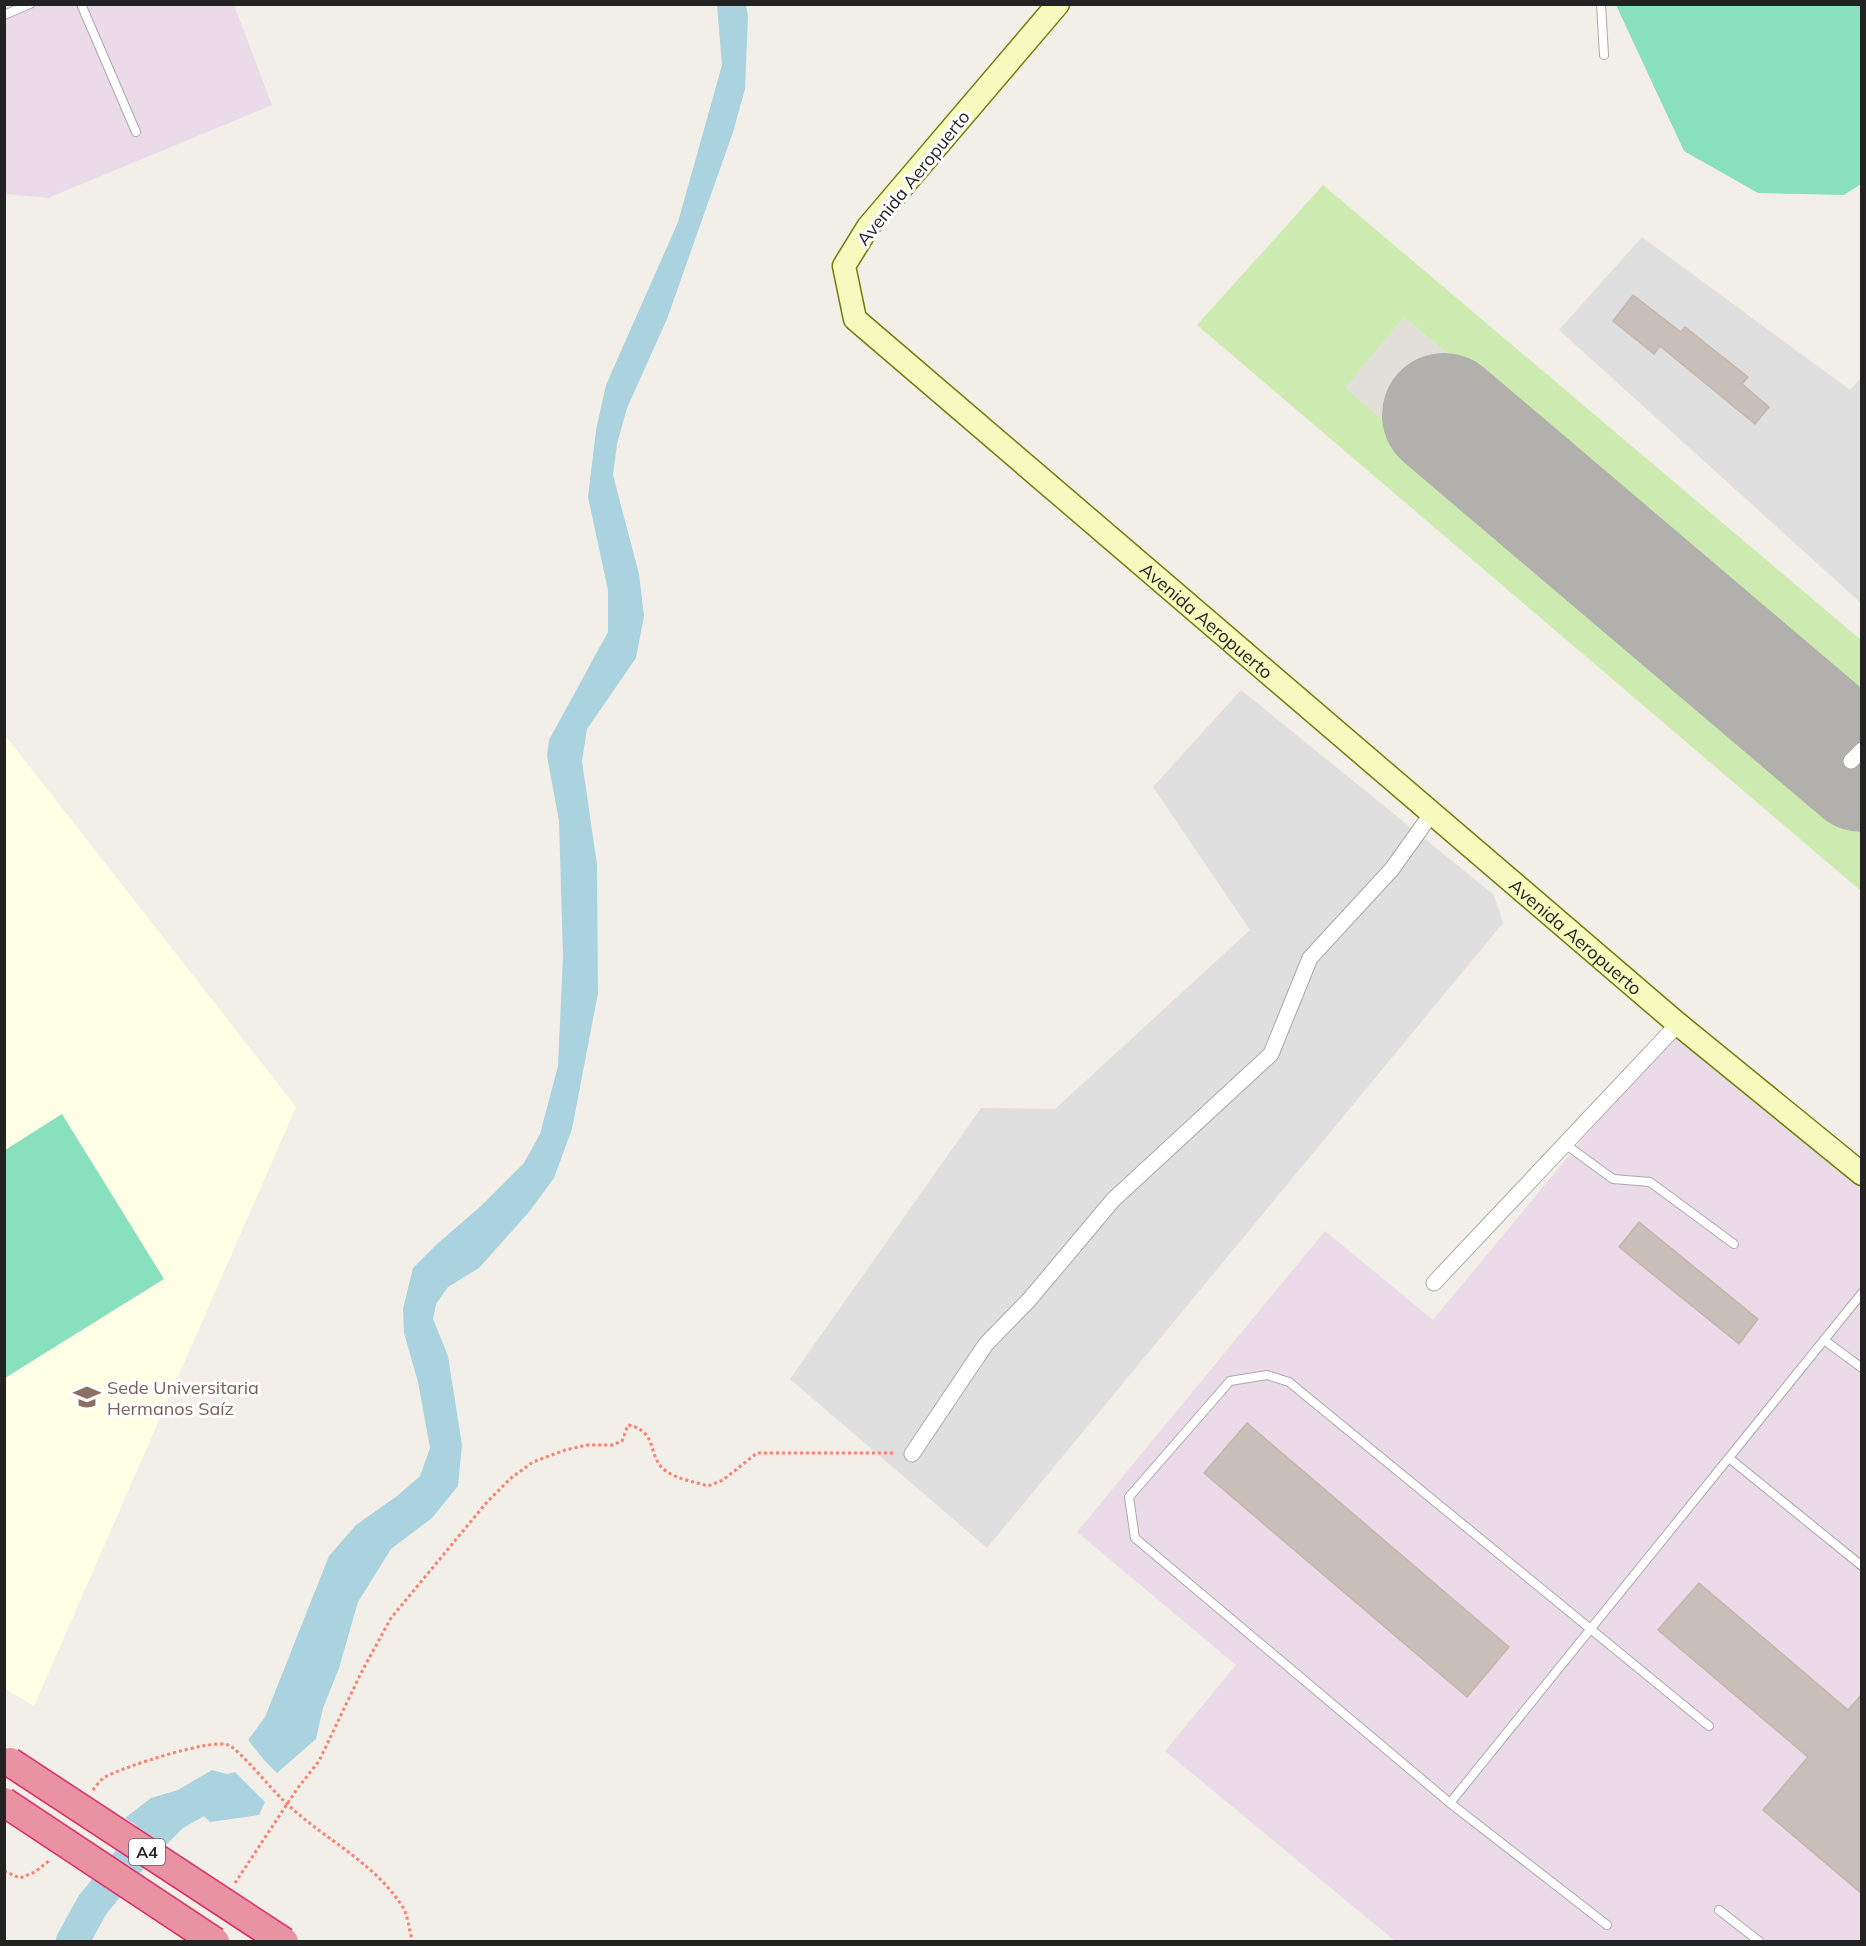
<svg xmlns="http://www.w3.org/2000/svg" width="1866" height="1946" font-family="Mulish,sans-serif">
<rect width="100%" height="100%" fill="#f2efe9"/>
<!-- residential -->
<g fill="#e0dfdf">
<path d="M1642 237 1850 390 1861 378V603L1559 330Z"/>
<path d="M1241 690 1494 895 1503 923 987 1548 790 1379 981 1108 1055 1109 1250 930 1153 787Z"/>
</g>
<!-- industrial -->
<g fill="#ebdbe8">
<path d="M4 5H234L272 105 48 198 5 194Z"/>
<path d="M1680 1021 1861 1171V1941H1395L1165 1751 1236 1665 1077 1532 1325 1231 1433 1320Z"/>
</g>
<!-- education -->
<path fill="#ffffe5" d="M4 734 296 1107 34 1706 4 1688Z"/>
<!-- airport -->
<path fill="#e1dfda" d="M1404 317 1861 704V825L1344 388Z"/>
<!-- grass -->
<path fill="#cdebb0" d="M1323 185 1861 640V704L1404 317 1345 388 1861 825V891L1197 325Z"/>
<!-- pitch -->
<g fill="#88e0be">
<path d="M1616 5H1861V184L1844 195 1758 193 1684 151Z"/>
<path d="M62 1114 164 1279 5 1378V1150Z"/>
</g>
<!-- water -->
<g fill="#aad3df">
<path d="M717 5H746L748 17 745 89 733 132 667 319 627 408 617 444 613 475 639 574 644 616 636 658 587 729 582 761 597 865 598 993 572 1129 554 1178 529 1212 479 1268 448 1287 436 1304 433 1319 448 1356 462 1445 458 1486 432 1518 391 1549 358 1602 339 1668 323 1708 316 1739 277 1773 264 1760 248 1740 265 1717 329 1556 356 1525 397 1496 420 1476 430 1448 418 1382 404 1333 403 1309 413 1268 437 1244 481 1206 524 1163 540 1134 558 1066 563 956 559 821 547 756 549 740 608 632V590L588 497 596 430 606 385 678 222 722 65Z"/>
<path d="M212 1770 227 1774 235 1772 265 1802 259 1815 210 1822 204 1816 183 1828 166 1845 125 1818 151 1798 178 1790Z"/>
</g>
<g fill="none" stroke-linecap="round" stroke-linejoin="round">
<!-- river -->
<path stroke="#aad3df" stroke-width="33" d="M72 1942 93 1904 151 1834 160 1825"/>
<!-- runway -->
<path stroke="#b1b0ac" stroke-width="124" d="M1444 415 1862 770"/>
</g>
<!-- building -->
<g fill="#c7bfb8" stroke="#c4b6ab" stroke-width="1.5">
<path d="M1633 295 1681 332 1685 327 1748 377 1742 384 1769 407 1755 424 1660 346 1654 354 1613 321Z"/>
<path d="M1639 1222 1758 1319 1739 1344 1619 1247Z"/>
<path d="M1247 1423 1509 1647 1467 1697 1204 1473Z"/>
<path d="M1699 1583 1848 1710 1862 1694V1894L1763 1810 1808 1757 1658 1630Z"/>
</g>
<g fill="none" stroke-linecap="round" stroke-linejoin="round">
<defs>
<g id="lane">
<path d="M81 4 136 132"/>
<path d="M1601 4 1604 55"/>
<path d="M4 15 30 4"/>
<path d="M1565 1144 1613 1179 1650 1182 1734 1244"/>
<path d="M1824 1340 1862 1368"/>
<path d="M1729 1458 1862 1566"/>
<path d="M1450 1803 1862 1293"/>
<path d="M1719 1910 1760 1942"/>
<path d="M1607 1925 1450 1803 1135 1538 1129 1497 1230 1381 1267 1375 1289 1382 1709 1726"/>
</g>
<g id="street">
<path d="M1851 761 1862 750"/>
<path d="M1434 1283 1678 1024"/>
<path d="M912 1454 986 1344 1029 1300 1113 1200 1271 1054 1310 958 1392 869 1432 813"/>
</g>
<g id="secondary">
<path id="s1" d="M1058 4 868 227 844 266 855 319 1678 1024 1862 1174"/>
</g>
</defs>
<!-- lane casing -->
<use href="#lane" stroke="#a9a9a9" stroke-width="10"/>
<!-- street casing -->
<use href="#street" stroke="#a9a9a9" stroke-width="17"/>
<!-- secondary casing -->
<use href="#secondary" stroke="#707d05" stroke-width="25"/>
<!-- path -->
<g stroke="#fa8072" stroke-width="3" stroke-dasharray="3 3" stroke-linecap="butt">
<path d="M93 1790C96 1786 100 1780 105 1777 123 1767 212 1738 228 1745 239 1749 272 1790 283 1800 320 1837 370 1859 400 1903 409 1914 408 1929 413 1942"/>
<path d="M4 1871 20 1878 35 1872 50 1860"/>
<path d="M235 1883 297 1789 319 1761 361 1673 391 1618 487 1502 511 1478 533 1462 565 1450 587 1445H613L622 1441 628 1425C660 1432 646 1457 666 1471 677 1479 695 1482 708 1486L723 1480 757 1453H895"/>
</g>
<!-- lane -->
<use href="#lane" stroke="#fff" stroke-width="8"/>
<!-- street -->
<use href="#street" stroke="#fff" stroke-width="15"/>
<!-- secondary -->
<use href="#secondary" stroke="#f7fabf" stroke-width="22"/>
<defs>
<g id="highway-bridge">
<path d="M10 1762 284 1942"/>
<path d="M4 1802 215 1942"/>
</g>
</defs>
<!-- highway-bridge casing -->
<use href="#highway-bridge" stroke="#dc2a67" stroke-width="31" stroke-linecap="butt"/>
<!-- highway-bridge -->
<use href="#highway-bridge" stroke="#e892a2" stroke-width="28"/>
</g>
<!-- icons -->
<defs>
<symbol id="university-bare" viewBox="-9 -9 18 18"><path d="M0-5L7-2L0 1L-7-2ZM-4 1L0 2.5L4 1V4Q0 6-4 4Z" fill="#8d6e63" stroke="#fff" stroke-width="2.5" paint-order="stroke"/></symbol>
</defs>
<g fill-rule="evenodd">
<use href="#university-bare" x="68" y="1378" width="38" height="38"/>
</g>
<g text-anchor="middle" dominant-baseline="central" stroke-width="6" stroke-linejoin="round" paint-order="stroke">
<!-- shield labels -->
<rect fill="#fff" stroke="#646464" stroke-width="1.5" x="129" y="1839" width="36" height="26" rx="4.5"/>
<g font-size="16" font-weight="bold" fill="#222">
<text x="147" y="1852">A4</text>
</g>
<!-- street labels -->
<g font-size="18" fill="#222" stroke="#fff">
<text transform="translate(913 178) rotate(-51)">Avenida Aeropuerto</text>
<text stroke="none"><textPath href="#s1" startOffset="856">Avenida Aeropuerto</textPath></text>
<text stroke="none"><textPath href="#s1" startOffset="1342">Avenida Aeropuerto</textPath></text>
</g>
<!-- education labels -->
<g font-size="18" fill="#785e54" stroke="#fff" text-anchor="start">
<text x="107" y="1387">Sede Universitaria<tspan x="107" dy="21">Hermanos Saíz</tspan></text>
</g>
</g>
<!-- border -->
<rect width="1866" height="1946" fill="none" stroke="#222222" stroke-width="12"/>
</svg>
